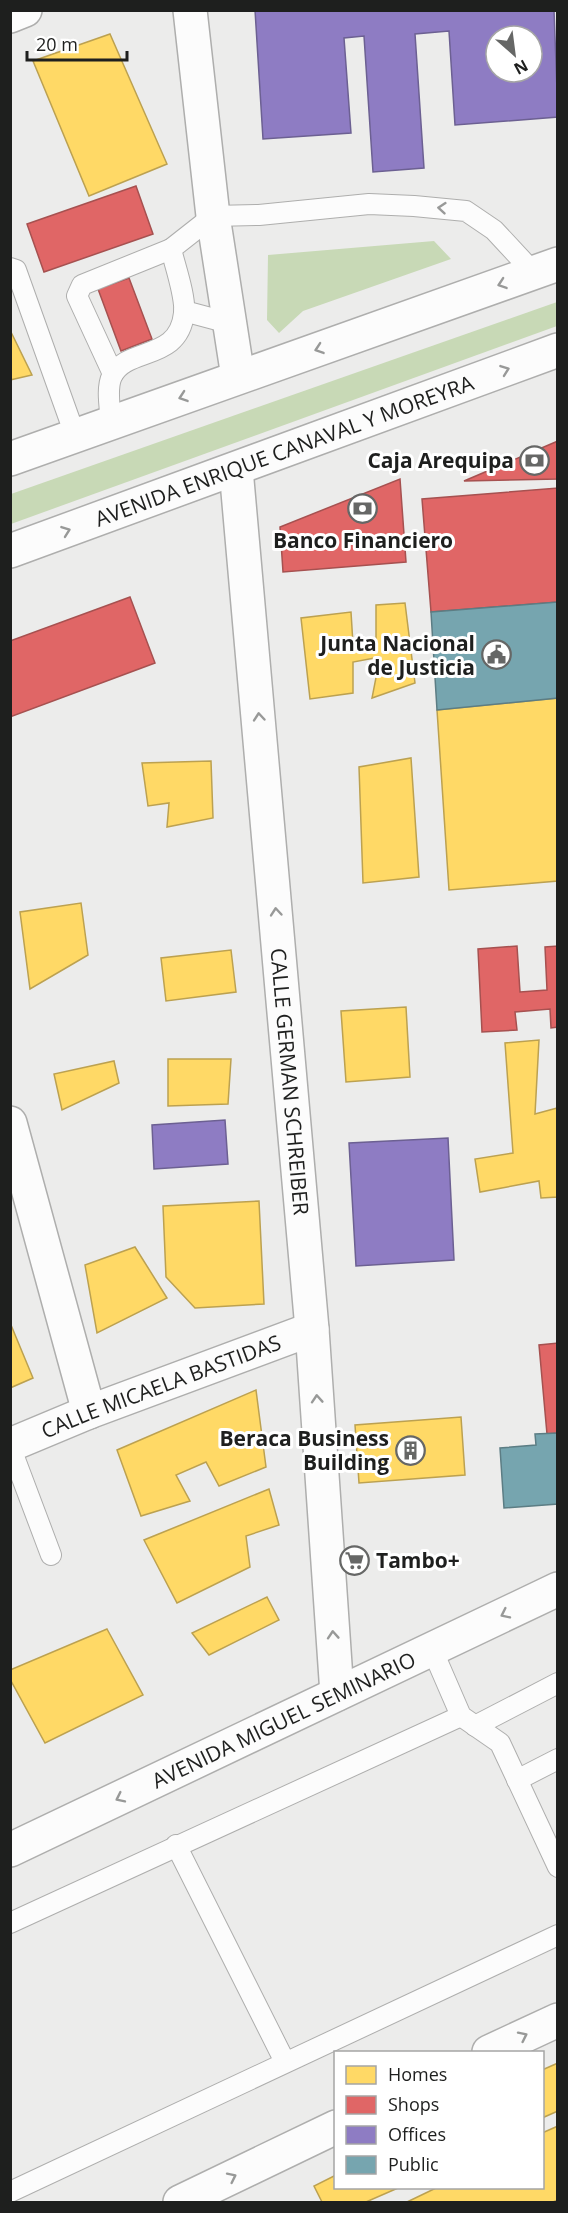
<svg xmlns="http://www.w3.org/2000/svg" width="568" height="2213" font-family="'Open Sans',sans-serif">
<rect width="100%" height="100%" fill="#ececeb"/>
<!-- green -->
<g fill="#c8d9b6">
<path d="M434 241 451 259 303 311 279 333 267 320 268 255Z"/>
<path d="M557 302V326L11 524V494Z"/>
</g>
<!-- homes -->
<g fill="#ffd966" stroke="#bca150" stroke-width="1.5">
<path d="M110 34 167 164 89 196 33 61Z"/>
<path d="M10 330 32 375 10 380Z"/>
<path d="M405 603 415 683 372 698 380 657 353 662V693L310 699 301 618 351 612 353 644H376V605Z"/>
<path d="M558 698V881L449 890 437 710Z"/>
<path d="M411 758 419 877 363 883 359 767Z"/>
<path d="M211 761 213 818 167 827 169 803 148 806 142 763Z"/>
<path d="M81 903 88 955 30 989 20 912Z"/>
<path d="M231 950 236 992 166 1001 161 958Z"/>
<path d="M406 1007 410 1077 346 1082 341 1011Z"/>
<path d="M539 1040 535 1114 557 1108 558 1197 541 1198 539 1181 480 1192 475 1159 513 1153 505 1043Z"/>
<path d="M168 1059H231L228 1104 168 1106Z"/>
<path d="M114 1061 119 1083 62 1110 54 1074Z"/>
<path d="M259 1201 264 1304 195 1308 166 1277 163 1206Z"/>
<path d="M135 1247 167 1298 97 1333 85 1265Z"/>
<path d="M11 1325 33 1378 10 1388V1326Z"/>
<path d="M256 1390 266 1467 219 1486 206 1462 176 1475 190 1501 141 1516 117 1450Z"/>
<path d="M461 1417 465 1475 359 1483 355 1425Z"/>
<path d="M269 1489 279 1525 246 1536 250 1567 177 1603 144 1540Z"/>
<path d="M267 1597 279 1620 209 1655 192 1633Z"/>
<path d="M107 1629 143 1695 45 1743 10 1679V1670Z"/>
<path d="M558 2063V2111L542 2118V2070Z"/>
<path d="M558 2126V2200L553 2202H407L436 2188H542V2133Z"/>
<path d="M336 2175V2188H398L366 2202H322L314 2186Z"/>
</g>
<!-- shops -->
<g fill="#e06666" stroke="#a65150" stroke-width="1.5">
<path d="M136 186 153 234 44 272 27 224Z"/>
<path d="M129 278 152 339 121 351 98 289Z"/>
<path d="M558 441V479L464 481Z"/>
<path d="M400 479 406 562 283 572 280 527Z"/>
<path d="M558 488V602L431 612 422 499Z"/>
<path d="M130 597 155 663 10 717V641Z"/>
<path d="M517 946 520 992 547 990 545 947 558 946V1027L551 1028 550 1009 515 1012 517 1030 482 1032 478 949Z"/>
<path d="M558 1343V1433L547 1434 539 1345Z"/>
</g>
<!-- offices -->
<g fill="#8e7cc3" stroke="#6c6092" stroke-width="1.5" fill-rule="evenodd">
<path d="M255 10H554L558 117 455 125 449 31 415 34 424 168 373 172 364 36 344 38 351 133 263 139ZM496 36H532V72H496Z"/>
<path d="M225 1120 228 1164 154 1169 152 1125Z"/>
<path d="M448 1138 454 1260 356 1266 349 1143Z"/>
</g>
<!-- public -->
<g fill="#76a5af" stroke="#5c7d84" stroke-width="1.5">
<path d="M558 602V698L437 710 431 612Z"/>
<path d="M558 1433V1504L504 1508 500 1448 536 1445 535 1434Z"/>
</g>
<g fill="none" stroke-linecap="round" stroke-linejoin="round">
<defs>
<g id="lane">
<path d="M10 268 16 270 75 435"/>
<path d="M184 311 229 323"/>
<path d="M113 374 77 296 82 285 171 249"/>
<path d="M111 422C110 408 106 388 112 376 127 346 179 362 184 313 186 297 175 266 171 249L213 216 259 215 369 204 414 206 466 211 494 230 534 273"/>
<path d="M10 1446 51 1555"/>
<path d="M432 1649 461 1716 500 1743 558 1867"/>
<path d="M475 1726 558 1683"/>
<path d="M517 1780 558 1759"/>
<path d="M176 1845 285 2062"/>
<path d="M10 1923 461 1716"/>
<path d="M10 2192 558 1935"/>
</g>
<g id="street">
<path d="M190 10 213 216 238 377"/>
<path d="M10 16 25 10"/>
<path id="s1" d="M236 469 312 1329 337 1694"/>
<path d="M10 1123 89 1412"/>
<path id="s2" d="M10 1445 89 1412 312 1329"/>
<path d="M489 2052 558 2020"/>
<path d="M180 2202 336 2127"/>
</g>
<g id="secondary">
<path d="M10 459 558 264"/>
<path id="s3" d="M10 551 558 350"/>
<path id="s4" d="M10 1850 558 1589"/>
</g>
</defs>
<!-- lane casing -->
<use href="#lane" stroke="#aeaead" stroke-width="22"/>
<!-- street casing -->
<use href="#street" stroke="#aeaead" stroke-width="36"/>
<!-- secondary casing -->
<use href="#secondary" stroke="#aeaead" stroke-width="36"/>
<!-- lane -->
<use href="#lane" stroke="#fcfcfc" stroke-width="20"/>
<!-- street -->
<use href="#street" stroke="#fcfcfc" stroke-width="33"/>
<!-- secondary -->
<use href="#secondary" stroke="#fcfcfc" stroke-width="33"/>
</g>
<!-- one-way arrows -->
<defs><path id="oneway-chevron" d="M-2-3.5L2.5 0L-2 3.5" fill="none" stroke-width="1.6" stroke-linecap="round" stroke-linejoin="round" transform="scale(1.5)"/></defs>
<g stroke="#989998">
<use href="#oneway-chevron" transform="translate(442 208) rotate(-175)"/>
<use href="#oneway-chevron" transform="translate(502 284) rotate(161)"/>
<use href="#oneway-chevron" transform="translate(319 349) rotate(161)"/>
<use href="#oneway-chevron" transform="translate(505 370) rotate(-20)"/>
<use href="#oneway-chevron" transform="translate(183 397) rotate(161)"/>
<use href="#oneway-chevron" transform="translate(66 531) rotate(-20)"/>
<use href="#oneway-chevron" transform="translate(259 717) rotate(-95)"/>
<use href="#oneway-chevron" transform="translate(276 912) rotate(-95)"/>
<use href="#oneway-chevron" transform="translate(317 1399) rotate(-94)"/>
<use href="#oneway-chevron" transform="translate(505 1614) rotate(154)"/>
<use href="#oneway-chevron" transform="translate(333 1635) rotate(-94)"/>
<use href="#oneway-chevron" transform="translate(120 1798) rotate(154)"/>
<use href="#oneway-chevron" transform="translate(523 2036) rotate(-26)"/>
<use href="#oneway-chevron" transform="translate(232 2177) rotate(-26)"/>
</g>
<!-- icons -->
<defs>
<symbol id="bank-ring" viewBox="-11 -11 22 22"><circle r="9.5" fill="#fff" stroke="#666766" stroke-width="1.5"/><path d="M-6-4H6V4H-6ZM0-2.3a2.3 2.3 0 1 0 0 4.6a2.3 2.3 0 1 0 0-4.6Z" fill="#666766"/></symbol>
<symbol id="civic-ring" viewBox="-11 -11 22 22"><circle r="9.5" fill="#fff" stroke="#666766" stroke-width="1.5"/><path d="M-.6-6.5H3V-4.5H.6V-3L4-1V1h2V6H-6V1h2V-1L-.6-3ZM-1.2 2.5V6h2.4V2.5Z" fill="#666766"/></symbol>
<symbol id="building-ring" viewBox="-11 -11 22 22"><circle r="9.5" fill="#fff" stroke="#666766" stroke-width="1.5"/><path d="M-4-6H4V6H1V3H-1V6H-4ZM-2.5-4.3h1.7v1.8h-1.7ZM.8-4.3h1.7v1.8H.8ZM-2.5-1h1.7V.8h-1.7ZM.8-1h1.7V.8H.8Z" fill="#666766"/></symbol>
<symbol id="supermarket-ring" viewBox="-11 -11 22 22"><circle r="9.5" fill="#fff" stroke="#666766" stroke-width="1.5"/><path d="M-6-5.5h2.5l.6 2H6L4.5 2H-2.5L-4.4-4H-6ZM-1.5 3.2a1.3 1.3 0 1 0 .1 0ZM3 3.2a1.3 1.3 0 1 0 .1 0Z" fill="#666766"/></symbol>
</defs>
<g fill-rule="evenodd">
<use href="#bank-ring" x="518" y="444" width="33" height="33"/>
<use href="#bank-ring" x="346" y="492" width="33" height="33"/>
<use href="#civic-ring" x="480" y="638" width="33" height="33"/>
<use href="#building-ring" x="394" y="1434" width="33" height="33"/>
<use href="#supermarket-ring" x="338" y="1544" width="33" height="33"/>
</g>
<g text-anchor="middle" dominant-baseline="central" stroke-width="6" stroke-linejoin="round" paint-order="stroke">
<!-- street labels -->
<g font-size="21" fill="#1e1f1e" stroke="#fff">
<text stroke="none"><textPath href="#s3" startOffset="292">AVENIDA ENRIQUE CANAVAL Y MOREYRA</textPath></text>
<text stroke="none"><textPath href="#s1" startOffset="615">CALLE GERMAN SCHREIBER</textPath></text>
<text stroke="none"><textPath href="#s2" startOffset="162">CALLE MICAELA BASTIDAS</textPath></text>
<text stroke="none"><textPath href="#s4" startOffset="303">AVENIDA MIGUEL SEMINARIO</textPath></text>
</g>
<!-- poi labels -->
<g font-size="21" font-weight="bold" fill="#1e1f1e" stroke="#fff" text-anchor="end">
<text x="514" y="460">Caja Arequipa</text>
<text x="363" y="540" text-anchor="middle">Banco Financiero</text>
<text x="475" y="643">Junta Nacional<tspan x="475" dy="24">de Justicia</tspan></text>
<text x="389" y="1438">Beraca Business<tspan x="389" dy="24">Building</tspan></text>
<text x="376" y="1560" text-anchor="start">Tambo+</text>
</g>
</g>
<!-- border -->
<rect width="568" height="2213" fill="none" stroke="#1e1f1e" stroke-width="24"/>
<!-- legend -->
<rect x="334" y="2051" width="210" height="138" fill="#ffffff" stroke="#a5a5a5" stroke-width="1.5"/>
<rect x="346" y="2066" width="30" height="18" fill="#ffd966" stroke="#a5a5a5" stroke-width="1.5"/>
<text x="388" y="2081" font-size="18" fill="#1e1f1e">Homes</text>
<rect x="346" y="2096" width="30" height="18" fill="#e06666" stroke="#a5a5a5" stroke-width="1.5"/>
<text x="388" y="2111" font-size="18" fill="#1e1f1e">Shops</text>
<rect x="346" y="2126" width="30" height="18" fill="#8e7cc3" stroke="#a5a5a5" stroke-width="1.5"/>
<text x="388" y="2141" font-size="18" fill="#1e1f1e">Offices</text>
<rect x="346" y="2156" width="30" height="18" fill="#76a5af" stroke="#a5a5a5" stroke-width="1.5"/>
<text x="388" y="2171" font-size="18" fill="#1e1f1e">Public</text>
<!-- north arrow -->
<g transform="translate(514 54) rotate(152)"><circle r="28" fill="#ffffff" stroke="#a5a5a5" stroke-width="1.5"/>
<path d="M0-4.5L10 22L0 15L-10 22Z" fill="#666766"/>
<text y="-9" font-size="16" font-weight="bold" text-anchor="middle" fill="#1e1f1e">N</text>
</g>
<!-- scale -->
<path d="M27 51v9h100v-9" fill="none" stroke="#1e1f1e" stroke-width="3"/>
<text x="36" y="51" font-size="18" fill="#1e1f1e" stroke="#ffffff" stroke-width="4.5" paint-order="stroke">20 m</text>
</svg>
